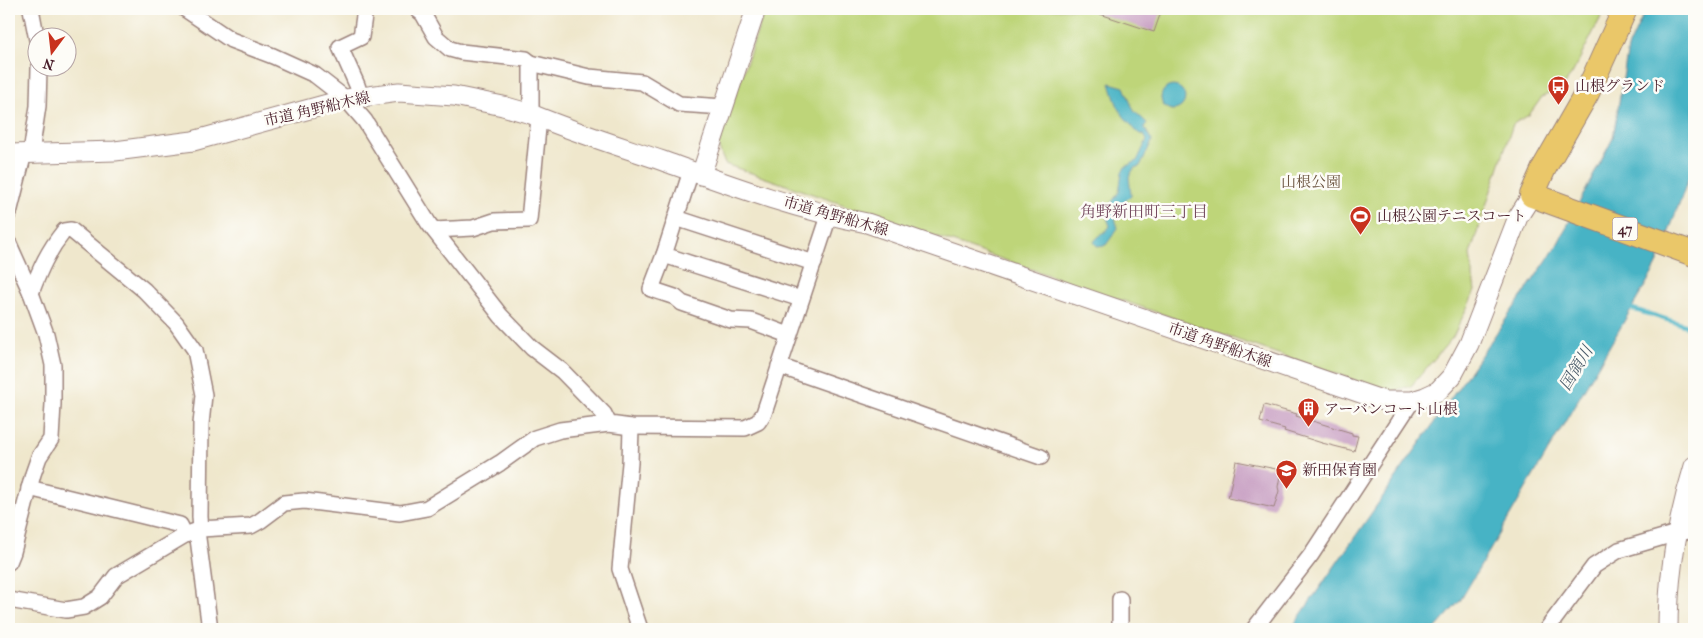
<svg xmlns="http://www.w3.org/2000/svg" width="1703" height="638" font-family="'IM FELL French Canon','Noto Serif JP',serif">
<rect width="100%" height="100%" fill="#fdfcf7"/>
<filter id="ink" filterUnits="userSpaceOnUse"><feTurbulence type="fractalNoise" baseFrequency=".02" numOctaves="2"/><feDisplacementMap in="SourceGraphic" scale="10" xChannelSelector="R" yChannelSelector="G"/><feConvolveMatrix kernelMatrix="1 2 1 2 8 2 1 2 1" color-interpolation-filters="sRGB"/></filter>
<filter id="wash" filterUnits="userSpaceOnUse"><feTurbulence type="fractalNoise" baseFrequency=".0096" numOctaves="4" result="noise"/><feDisplacementMap in="SourceGraphic" scale="20" xChannelSelector="R" yChannelSelector="G"/><feGaussianBlur stdDeviation="1.12" result="paint"/><feColorMatrix in="noise" values="0 0 0 0 0 0 0 0 0 0 0 0 0 0 0 0 0 1.4 0 .05"/><feComposite in="paint" operator="in"/></filter>
<g filter="url(#wash)">
<rect width="100%" height="100%" fill="#efe7cc"/>
<!-- green -->
<path fill="#bed579" stroke="#847a52" d="M765 9H1605L1572 74 1561 88 1542 97 1529 115 1513 124 1470 254 1475 291 1453 337 1411 386 1389 392 725 164 718 146Z"/>
<!-- water -->
<g fill="#47b3c5" stroke="#486978">
<path d="M1646 9H1694V163L1656 267 1460 601 1435 629H1291L1556 247 1613 138 1628 48Z"/>
<path d="M1110 83 1124 87 1134 111 1147 123 1144 127 1152 141 1140 166 1134 168 1129 177 1131 195C1118 209 1111 208 1118 228L1106 245 1097 246 1094 242C1098 235 1105 234 1110 226L1105 212 1119 192 1122 173 1125 167 1137 161 1147 140 1144 135C1138 134 1136 131 1132 126 1119 113 1115 101 1110 83Z"/>
<circle cx="1173" cy="98" r="12"/>
</g>
<g fill="none" stroke-linecap="round" stroke-linejoin="round">
<!-- stream -->
<path stroke="#47b3c5" stroke-width="4.5" d="M1626 307 1694 328"/>
</g>
<g id="blocks">
<!-- building -->
<g fill="#c9a1c4">
<path d="M1091 9H1162L1154 32 1091 11Z"/>
<path d="M1264 405 1297 414 1296 416 1352 433V435L1358 436 1354 451 1322 443 1284 431 1285 429 1260 422Z"/>
<path d="M1236 461 1281 470 1278 487 1279 491 1274 508 1228 498Z"/>
</g>
</g>
</g>
<g filter="url(#ink)">
<use href="#blocks" fill-opacity="0" stroke="#9c837c" stroke-width="1"/>
<g fill="none" stroke-linecap="round" stroke-linejoin="round">
<defs>
<g id="minor">
<path d="M31 9 38 45"/>
<path d="M185 9 231 40 273 56 315 75 346 99 365 121 429 224 501 316 532 348 562 371 604 414 609 424 631 427 745 428 758 422 764 413 829 216"/>
<path d="M417 9 423 14 436 37 450 49 461 52 526 59 531 63"/>
<path d="M361 97 357 85 340 47 361 37 365 9"/>
<path d="M531 114V63L589 77 642 82 679 104 724 107"/>
<path d="M31 153 38 106 39 68"/>
<path d="M691 171 664 255 801 299"/>
<path d="M9 213 24 153"/>
<path d="M676 218 814 263"/>
<path d="M434 230 473 228 494 221 529 220 539 118"/>
<path d="M9 244 31 293 46 334 53 365V404L51 439 39 457 33 474 13 552 9 562"/>
<path d="M664 255 651 289 675 297 682 303 731 320 751 321 789 335"/>
<path d="M31 293C40 269 48 251 64 231L71 230 144 290 176 323 195 350 204 395 201 424 200 517 201 529"/>
<path d="M779 366 1041 457"/>
<path d="M631 427 630 463 620 569 640 629"/>
<path d="M29 488 180 525 185 535"/>
<path d="M197 531 210 629"/>
<path d="M9 600 66 610 84 607 100 597 116 576 185 535 201 529 251 526 260 521 284 503 304 501 400 513 427 508 500 463 535 438 560 430 609 424"/>
<path d="M1120 629V599"/>
<path d="M1254 629 1311 555 1412 401"/>
<path d="M1547 629 1594 566 1619 550 1677 533 1694 530"/>
</g>
<g id="tertiary">
<path d="M9 154 115 151 193 141 346 99 399 92 454 96 503 106 531 114C574 132 619 146 663 161 730 185 797 210 867 223L1384 401H1412L1425 397 1438 391 1452 376 1469 344 1518 217 1532 195"/>
<path d="M701 175 756 9"/>
<path d="M1668 629C1668 574 1678 518 1694 466"/>
</g>
<path id="primary" d="M1625 9 1587 93 1544 168 1532 195 1694 254"/>
</defs>
<!-- minor casing -->
<use href="#minor" stroke="#9c837c" stroke-width="18"/>
<!-- tertiary casing -->
<use href="#tertiary" stroke="#9c837c" stroke-width="21"/>
<!-- primary casing -->
<use href="#primary" stroke="#9c837c" stroke-width="26"/>
<!-- minor -->
<use href="#minor" stroke="#fff" stroke-width="15"/>
<!-- tertiary -->
<use href="#tertiary" stroke="#fff" stroke-width="19"/>
<!-- primary -->
<use href="#primary" stroke="#eac769" stroke-width="24"/>
</g>
</g>
<!-- icons -->
<defs>
<symbol id="bus-pin" viewBox="-11 -11 22 30"><path d="M0 17L-7.5 6A9.5 9.5 0 1 1 7.5 6Z" fill="#c8321e" stroke="#fdfcf7"/><path d="M-5-6H5V4H4V6H2V4H-2V6H-4V4H-5ZM-3.5-4V0h7V-4ZM-3.5 1.2v1.5H-2V1.2ZM2 1.2v1.5H3.5V1.2Z" fill="#fff"/></symbol>
<symbol id="stadium-pin" viewBox="-11 -11 22 30"><path d="M0 17L-7.5 6A9.5 9.5 0 1 1 7.5 6Z" fill="#c8321e" stroke="#fdfcf7"/><path d="M0-5a6.5 5 0 1 0 0 10a6.5 5 0 1 0 0-10ZM-3.5-1.8h7v3.6h-7Z" fill="#fff"/></symbol>
<symbol id="building-pin" viewBox="-11 -11 22 30"><path d="M0 17L-7.5 6A9.5 9.5 0 1 1 7.5 6Z" fill="#c8321e" stroke="#fdfcf7"/><path d="M-4-6H4V6H1V3H-1V6H-4ZM-2.5-4.3h1.7v1.8h-1.7ZM.8-4.3h1.7v1.8H.8ZM-2.5-1h1.7V.8h-1.7ZM.8-1h1.7V.8H.8Z" fill="#fff"/></symbol>
<symbol id="school-pin" viewBox="-11 -11 22 30"><path d="M0 17L-7.5 6A9.5 9.5 0 1 1 7.5 6Z" fill="#c8321e" stroke="#fdfcf7"/><path d="M0-5L7-2L0 1L-7-2ZM-4 1L0 2.5L4 1V4Q0 6-4 4Z" fill="#fff"/></symbol>
</defs>
<g fill-rule="evenodd">
<use href="#bus-pin" x="1546" y="74" width="25" height="34"/>
<use href="#stadium-pin" x="1348" y="204" width="25" height="34"/>
<use href="#building-pin" x="1296" y="396" width="25" height="34"/>
<use href="#school-pin" x="1274" y="458" width="25" height="34"/>
</g>
<g text-anchor="middle" dominant-baseline="central" stroke-width="5" stroke-linejoin="round" paint-order="stroke">
<!-- shield labels -->
<rect fill="#fdfcf7" stroke="#806168" stroke-width="1" x="1612.5" y="217.5" width="25" height="23" rx="4"/>
<g font-size="14" font-weight="bold" fill="#4a1f2b">
<text x="1625" y="229">47</text>
</g>
<!-- poi labels -->
<g font-size="15" fill="#4a1f2b" stroke="#fdfcf7" text-anchor="start">
<text x="1575" y="86">山根グランド</text>
<text x="1377" y="216">山根公園テニスコート</text>
<text x="1324" y="409">アーバンコート山根</text>
<text x="1302" y="470">新田保育園</text>
</g>
<!-- street labels -->
<g font-size="15" fill="#4a1f2b" stroke="#fdfcf7">
<text transform="translate(317 109) rotate(-13)">市道 角野船木線</text>
<text transform="translate(836 216) rotate(16)">市道 角野船木線</text>
<text transform="translate(1220 345) rotate(19)">市道 角野船木線</text>
</g>
<!-- park labels -->
<g font-size="15" fill="#6d5642" stroke="#fdfcf7">
<text x="1311" y="182">山根公園</text>
</g>
<!-- neighbourhood labels -->
<g font-size="16" fill="#764c61" stroke="#fdfcf7">
<text x="1144" y="211">角野新田町三丁目</text>
</g>
<!-- water labels -->
<g font-size="16" font-style="italic" fill="#495a69" stroke="#fdfcf7">
<text transform="translate(1576 368) rotate(-59)">国領川</text>
</g>
</g>
<!-- margin -->
<rect width="1703" height="638" fill="none" stroke="#fdfcf7" stroke-width="30"/>
<!-- north arrow -->
<g transform="translate(52 52) rotate(195)"><circle r="24" fill="#fdfcf7" stroke="#b5a4a5"/>
<path d="M0-4L9 19L0 12L-9 19Z" fill="#c8321e"/>
<text y="-8" font-size="14" font-weight="bold" text-anchor="middle" fill="#4a1f2b">N</text>
</g>
</svg>
